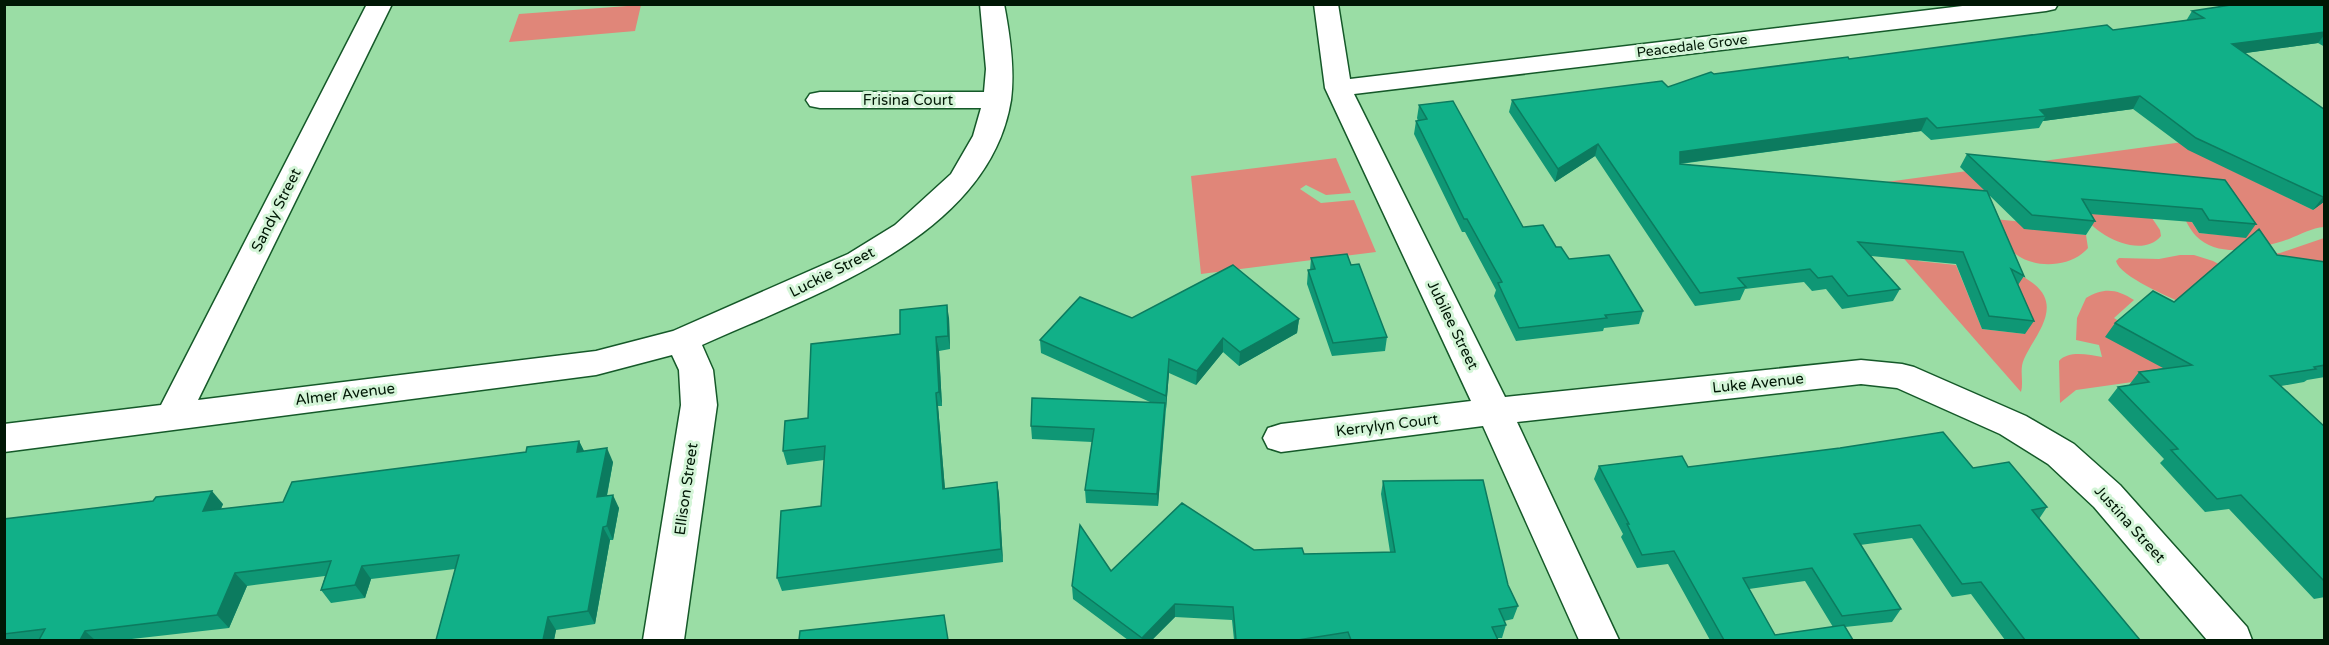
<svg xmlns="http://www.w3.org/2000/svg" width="2329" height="645" font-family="'Varela Round',sans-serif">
<rect width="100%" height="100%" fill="#9adda5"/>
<!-- green -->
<g fill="#e08679">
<path d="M641 5 635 31 509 42 519 14Z"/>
<path d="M2324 123 2231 170 2313 210 2324 201V227C2312 228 2301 234 2289 239 2263 248 2219 260 2196 236 2190 230 2186 220 2181 213H2186L2199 233 2245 237 2215 193 1982 192 1918 261 1956 265 1982 329 2025 334 2009 271C2018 273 2026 278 2034 284 2063 307 2035 335 2024 359 2019 370 2024 381 2021 392L1842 188Z"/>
<path d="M1336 158 1351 193 1326 195 1306 185 1300 189 1321 203 1354 200 1376 252 1201 274 1191 176Z"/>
<path d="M2144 206 2160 230 2161 236C2141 260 2094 235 2082 213L2122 216Z"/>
<path d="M1994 219 2045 224 2050 231 2086 235 2088 248C2070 269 2029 270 2010 249 2003 241 1999 228 1994 219Z"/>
<path d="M2324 238V355L2076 390 2060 403 2059 361C2069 350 2089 355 2102 357L2099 345 2076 340 2077 318 2086 298C2104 287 2117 289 2134 300L2114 318 2122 323 2186 305C2170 297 2120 277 2116 261L2119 258 2159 259 2180 255H2194L2213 261 2230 270 2236 265 2225 257 2280 253Z"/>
</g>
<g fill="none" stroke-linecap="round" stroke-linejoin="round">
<defs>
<g id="minor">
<path d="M367 4H392L198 400 596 351 673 331 848 254 895 225 951 174 973 136 981 108H820L810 106 806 100 810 94 820 92H984L986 69 980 4H1004C1010 35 1015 69 1011 100 989 238 812 295 702 345L713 370 717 405 684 640H643L681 405 679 370 672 355 596 375 4 452V424L161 405Z"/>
<path d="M1314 4H1338L1350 79 1979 4H2058L2055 9 2046 11 1354 94 1505 397 1861 360 1902 364 1914 367 2026 416 2074 444 2120 485 2247 627 2252 640H2207L2094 507 2048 464 2000 434 1897 388 1861 384 1517 422 1619 640H1579L1483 426 1281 452 1268 448 1263 438 1268 428 1281 424 1471 401 1325 88Z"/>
</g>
</defs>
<!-- minor casing -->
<use href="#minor" stroke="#155929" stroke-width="3"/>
<!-- minor -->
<use href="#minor" fill="#fff" fill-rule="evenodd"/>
</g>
<!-- wall -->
<g fill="#0f9775" fill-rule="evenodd">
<path d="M2325 4V47L2318 43 2245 53 2325 110V201L2313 210 2188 150 2133 109 2043 121 2039 128 1931 140 1921 131 1680 164 1985 191 1960 167 1967 154 2225 180 2256 224 2246 238 2199 233 2192 222 2090 214 2095 221 2086 235 2024 229 1989 195 2024 276 2018 285 2034 321 2025 334 1982 329 1956 264 1871 256 1900 289 1893 301 1842 309 1826 289 1812 291 1804 282 1745 289 1740 300 1695 306 1595 156 1555 182 1509 112 1512 100 1668 87 1714 74 2113 30 2186 21 2192 11Z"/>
<path d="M1419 105 1523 227 1556 247 1569 259 1643 311 1639 324 1604 328 1603 331 1516 341 1494 296 1496 290 1465 232H1462L1414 134 1416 121H1418L1417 118Z"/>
<path d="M1311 258 1351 265 1387 337 1385 351 1332 356 1307 284 1308 270H1310Z"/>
<path d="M2325 262V377L2307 380 2304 382 2281 386 2325 427V597L2314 599 2229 509 2205 512 2160 463 2164 459 2108 400 2118 387 2129 385 2139 372 2163 368 2105 337 2115 323 2174 302Z"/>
<path d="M949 318 950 349 939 351 942 406H938L945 489 997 482 999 495 1003 562 782 591 777 578 821 506 824 460 787 465 783 451 808 418 900 334Z"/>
<path d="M1132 318 1299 319 1297 333 1239 366 1223 352 1196 385 1169 373 1158 506 1086 503 1085 490 1092 442 1032 439 1031 426 1150 402 1041 353 1040 340Z"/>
<path d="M579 441 584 451 613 462 607 496 619 508 613 540H610L595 624 556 630 554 640H436L455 569 371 579 365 598 331 603 321 590 325 576 247 586 229 628 123 640H4V519L223 504 221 509 283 502Z"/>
<path d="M1599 466 1688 467 1973 468 2047 507 2039 519 2140 640H2005L1971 594 1952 597 1912 538 1860 545 1901 609 1892 622 1845 627 1853 640H1710L1668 564 1637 568 1621 537 1623 534 1594 479ZM1805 581 1833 627 1775 635 1749 589Z"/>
<path d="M1383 481 1508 585 1518 606 1513 619 1504 621 1506 625 1502 638H1497L1498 640H1234L1232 620 1175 617 1152 640H1128L1073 599 1072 586 1254 550 1304 554 1390 552 1381 494Z"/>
</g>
<!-- shaded-wall -->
<g fill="#0c7b5f">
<path d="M2325 32V34L2318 43 2224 56 2232 44Z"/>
<path d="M2140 96 2133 109 2043 121 2046 116 2040 110Z"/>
<path d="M1927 118 1921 131 1676 164 1680 152Z"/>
<path d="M1598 144 1595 156 1555 182 1558 169Z"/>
<path d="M2325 196V201L2313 210 2323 197Z"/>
<path d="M947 305 949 318 950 349 948 336Z"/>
<path d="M1299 319 1297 333 1239 366 1240 352Z"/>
<path d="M936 337 939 351 942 406 939 392Z"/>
<path d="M1223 338V352L1196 385 1197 371Z"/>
<path d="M1169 359V373L1166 409V396Z"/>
<path d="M936 393 938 406 946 502 943 489Z"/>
<path d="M1165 403V415L1158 506 1157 494Z"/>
<path d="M579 441 586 455 577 452Z"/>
<path d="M607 448 613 462 604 510 597 497Z"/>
<path d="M997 482 999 495 1003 562 1001 549Z"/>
<path d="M212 491 223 504 214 524 203 511Z"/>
<path d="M613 495 619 508 613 540 607 526Z"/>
<path d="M603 527 610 540 595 624 588 611Z"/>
<path d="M362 566 371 579 365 598 355 585Z"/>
<path d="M235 573 247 586 229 628 217 615Z"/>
<path d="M1175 604V617L1152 640H1142V638Z"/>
<path d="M548 617 556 630 554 640H543Z"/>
<path d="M85 631 95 640H80Z"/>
</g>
<!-- building -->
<g fill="#11b088" stroke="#0c7b5f" stroke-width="1.5">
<path d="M2237 4H2325V32L2232 44 2325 110V196L2323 197 2196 138 2140 96 2040 110 2046 116 1937 128 1927 118 1680 152V164L1987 191 2024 276 2011 269 2034 321 1989 316 1963 252 1858 242 1900 289 1848 296 1832 276 1818 278 1810 269 1738 278 1746 287 1700 293 1598 144 1558 169 1512 100 1662 81 1668 87 1711 72 1714 74 1848 57 1849 59 2107 25 2113 30 2204 18 2192 11Z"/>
<path d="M1453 101 1523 227 1543 225 1556 247H1561L1569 259 1609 255 1643 311 1605 315 1607 318 1519 328 1498 283 1502 282 1467 219H1464L1416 121 1427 119 1419 105Z"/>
<path d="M1967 154 2225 180 2256 224 2209 220 2202 209 2082 199 2095 221 2032 215Z"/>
<path d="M2259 229 2277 255 2325 262V365L2314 367 2316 369 2270 376 2325 427V582L2241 495 2217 499 2171 450 2178 449 2118 387 2149 382 2139 372 2192 365 2115 323 2153 291 2174 302Z"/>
<path d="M1347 254 1351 265 1359 264 1387 337 1333 343 1308 270 1315 269 1311 258Z"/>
<path d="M1233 265 1299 319 1240 352 1223 338 1197 371 1169 359 1166 396 1040 340 1080 297 1132 318Z"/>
<path d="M947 305 948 336 936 337 939 392 936 393 943 489 997 482 1001 549 777 578 781 511 821 506 825 446 783 451 785 421 808 418 811 344 900 334V310Z"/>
<path d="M1032 398 1165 403 1157 494 1085 490 1094 429 1031 426Z"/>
<path d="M1943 432 1973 468 2009 462 2047 507 2032 510 2140 640H2025L1981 582 1962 584 1920 525 1854 534 1901 609 1842 616 1812 568 1743 578 1775 635 1844 625 1853 640H1724L1674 551 1642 555 1627 524H1629L1599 466 1682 456 1688 467 1840 448Z"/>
<path d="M579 441 577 452 607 448 597 497 613 495 607 526 603 527 588 611 548 617 543 640H436L459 555 362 566 355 585 321 590 331 561 235 573 217 615 85 631 80 640H39L45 629 4 634V519L153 501 156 497 212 491 203 511 283 502 292 482 526 452 527 447Z"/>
<path d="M1483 480 1508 585 1518 606 1499 609 1506 625 1492 627 1498 640H1351L1348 632 1298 640H1236L1233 607 1175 604 1142 638 1072 586 1080 525 1111 571 1182 503 1254 550 1302 548 1304 554 1395 552 1383 481Z"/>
<path d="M944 615 948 640H799L800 631Z"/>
</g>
<g text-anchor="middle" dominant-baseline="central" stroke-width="6" stroke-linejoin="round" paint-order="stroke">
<!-- far-street labels -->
<g font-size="14" fill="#001705" stroke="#d4f5d8">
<text transform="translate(1692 46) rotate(-7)">Peacedale Grove</text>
</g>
<!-- street labels -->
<g font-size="15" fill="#001705" stroke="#d4f5d8">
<text x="908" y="100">Frisina Court</text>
<text transform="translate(276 210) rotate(-63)">Sandy Street</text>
<text transform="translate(832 272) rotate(-27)">Luckie Street</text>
<text transform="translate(1453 325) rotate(64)">Jubilee Street</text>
<text transform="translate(1758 383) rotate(-6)">Luke Avenue</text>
<text transform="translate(345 394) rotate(-7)">Almer Avenue</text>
<text transform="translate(1387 425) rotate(-7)">Kerrylyn Court</text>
<text transform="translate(686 489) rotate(-82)">Ellison Street</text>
<text transform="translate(2130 524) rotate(48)">Justina Street</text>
</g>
</g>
<!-- border -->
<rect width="2329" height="645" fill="none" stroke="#001705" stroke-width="12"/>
</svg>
